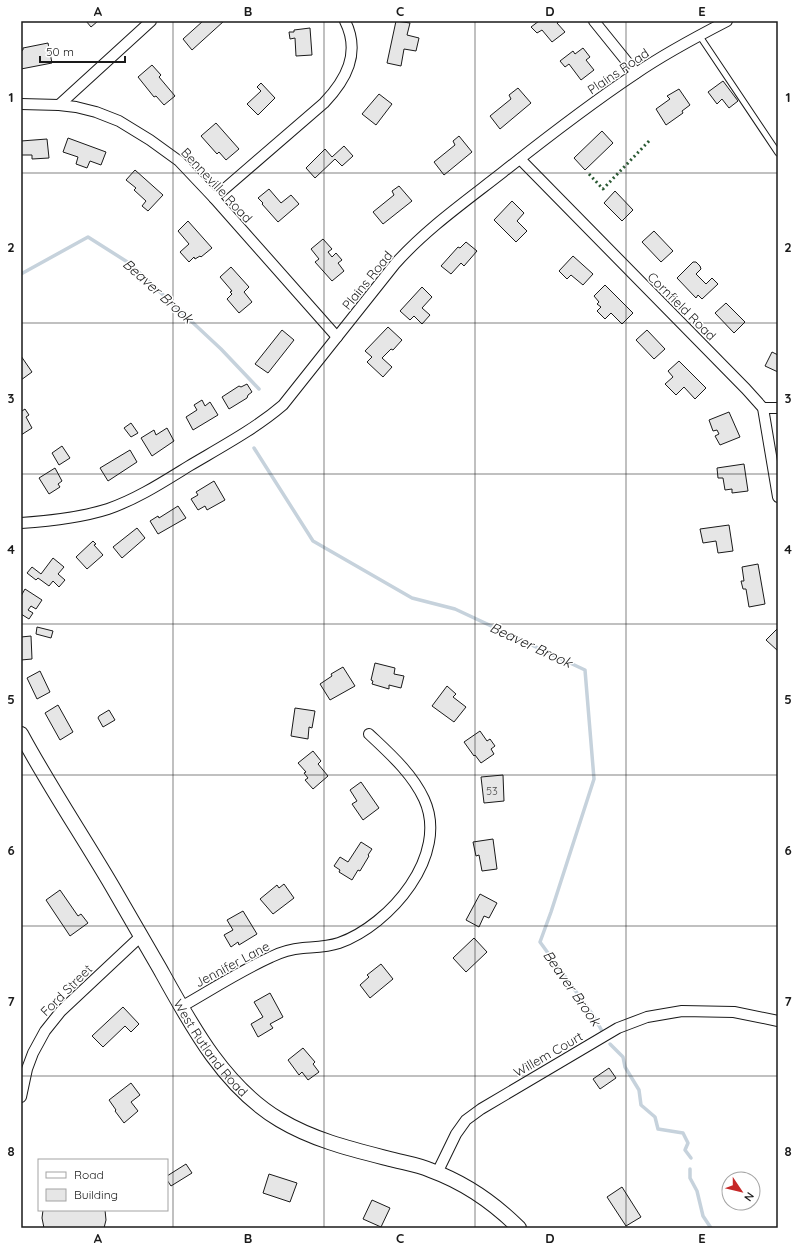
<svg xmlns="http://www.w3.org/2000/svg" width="799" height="1249" font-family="Quicksand,sans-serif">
<rect width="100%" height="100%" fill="#fff"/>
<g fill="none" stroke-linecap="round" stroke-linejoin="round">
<!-- stream -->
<g stroke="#c6d2dc" stroke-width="3.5">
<path d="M21 274 88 237 129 263 221 349 259 389"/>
<path d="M254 448 313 541 412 598 455 609 585 670 594 779 551 912 540 942 593 1015 602 1031"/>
<path d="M610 1044 623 1057 625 1067 639 1090 641 1105 655 1117 658 1129 683 1133 688 1143 685 1150 691 1158"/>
<path d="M690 1169V1178L697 1191 703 1216 711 1228"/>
</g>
</g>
<!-- building -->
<g fill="#e6e6e6" stroke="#1a1a1a">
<path d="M86 21H98L91 27Z"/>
<path d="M203 21H224L192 50 183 39Z"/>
<path d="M396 21 410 23 407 35 419 38 416 51 404 49 401 66 387 63Z"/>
<path d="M539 21H560L557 23 565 32 552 42 542 30 537 33 531 27Z"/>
<path d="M310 28 312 55 296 56 295 38 290 39 289 32H294V30Z"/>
<path d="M48 43 52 63 21 69V51L23 50V48Z"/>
<path d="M583 48 590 57 586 60 594 70 581 80 569 64 565 67 560 61 573 51 575 54Z"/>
<path d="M152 65 161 75 159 77 175 96 164 105 156 96 154 97 138 77Z"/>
<path d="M723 81 738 101 729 108 722 99 717 104 708 92Z"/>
<path d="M261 83 275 98 258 115 247 104 261 91 257 87Z"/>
<path d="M518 88 531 103 500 129 490 116 511 99 509 95Z"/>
<path d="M679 89 690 105 682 111 683 113 666 125 656 109 670 99 667 96Z"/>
<path d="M379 94 392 104 376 125 362 114Z"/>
<path d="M216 123 239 149 226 160 219 152 217 154 201 136Z"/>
<path d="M602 131 613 143 585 170 574 158Z"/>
<path d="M459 136 472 152 444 175 434 162 455 145 453 141Z"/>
<path d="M68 138 106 152 101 165 90 161 87 168 76 164 78 157 63 152Z"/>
<path d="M47 139 49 158 32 159V155H21V141Z"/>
<path d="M344 146 353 156 342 166 335 159 315 178 306 168 325 149 332 157Z"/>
<path d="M135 170 163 195 148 211 142 206 146 201 134 190 136 188 126 180Z"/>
<path d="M399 186 412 201 383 224 373 212 394 195 392 191Z"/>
<path d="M269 189 281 203 291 195 299 204 278 222 262 204 263 203 258 198Z"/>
<path d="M615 191 633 210 622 221 604 203Z"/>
<path d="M512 201 524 213 517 221 527 231 516 242 494 220Z"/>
<path d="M188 221 212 248 201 257 200 256 195 259 194 257 189 262 180 252 189 244 178 231Z"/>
<path d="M654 231 673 251 661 262 642 242Z"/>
<path d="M323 239 332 249 328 252 332 257 336 253 342 260 338 263 344 271 332 281 315 262 319 259 311 249Z"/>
<path d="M466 242 477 251 464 266 461 263 451 274 441 266 458 247 460 248Z"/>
<path d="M573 256 593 274 583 285 571 275 567 279 559 271Z"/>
<path d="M693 262H696L700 266 701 269 696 274 706 284 712 278 718 284 702 299 698 295 696 298 677 278Z"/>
<path d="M231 267 249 287 244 292 252 302 239 313 227 299 232 294 230 292 232 291 220 277Z"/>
<path d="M605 285 633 313 622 324 611 313 605 319 597 311 601 307 597 304 599 302 594 296Z"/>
<path d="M422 287 432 297 422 308 430 315 422 324 414 316 410 320 400 311Z"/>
<path d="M726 303 745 322 734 333 715 313Z"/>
<path d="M388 327 402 340 393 350 391 349 382 358 392 367 383 377 367 362 372 357 365 351Z"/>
<path d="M282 330 294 340 268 373 255 364Z"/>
<path d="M647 330 665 349 654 359 636 340Z"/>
<path d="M772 352 778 355V372L765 366Z"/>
<path d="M21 356 32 372 21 380Z"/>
<path d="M679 361 706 388 695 399 684 387 676 395 665 384 673 377 668 371Z"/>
<path d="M247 384 252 392 248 395 247 398 229 409 222 397 239 386 241 387Z"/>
<path d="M202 400 205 406 210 402 218 415 193 430 186 417 197 410 194 405Z"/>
<path d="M21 409 22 411 25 409 29 415 26 417 32 428 21 435Z"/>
<path d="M729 412 740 437 720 445 715 436 719 434 717 430 713 431 709 420Z"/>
<path d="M131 423 138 433 131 437 124 428Z"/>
<path d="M167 428 174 441 152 456 141 438 154 430 156 435Z"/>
<path d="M62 446 70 458 59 465 52 453Z"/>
<path d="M130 450 137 462 108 481 100 468Z"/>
<path d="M744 464 748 491 732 493V489L725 490 723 478H718L717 468Z"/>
<path d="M55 468 62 481 58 484 60 487 49 494 39 478Z"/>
<path d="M214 481 225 500 207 510 205 506 198 510 191 499 198 495 196 492Z"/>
<path d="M178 506 186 518 158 534 150 521 158 516 159 518Z"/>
<path d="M729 525 733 551 718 553 716 541 703 543 700 529Z"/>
<path d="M137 528 145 538 122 558 113 547Z"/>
<path d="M93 541 96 544 94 545 103 555 87 569 76 557Z"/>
<path d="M53 558 64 567 58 574 65 580 59 587 53 581 49 586 38 578 36 580 27 573 32 567 41 574Z"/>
<path d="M758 564 765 604 749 607 746 589H743L741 581H744L742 567Z"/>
<path d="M25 589 42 600 36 609 31 606 28 610 33 613 29 619 21 614V596Z"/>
<path d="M37 627 53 631 51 638 36 634Z"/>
<path d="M777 629H778V651L766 640Z"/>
<path d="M31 636 32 659 21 660V637Z"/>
<path d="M375 663 395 668 394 674 404 676 401 688 389 685V689L372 684 373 681 371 680Z"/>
<path d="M343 667 355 686 330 700 320 684 332 676 331 674Z"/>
<path d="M40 671 50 692 37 699 27 678Z"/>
<path d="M447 686 456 694 453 697 466 707 454 722 432 706Z"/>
<path d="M58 705 73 732 60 740 45 713Z"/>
<path d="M295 708 315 711 312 728 309 727 308 739 291 736Z"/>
<path d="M109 710 115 720 103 727 98 718 99 716Z"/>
<path d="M480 731 487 741 490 739 495 746 491 749 494 754 481 763 475 755 474 756 464 742Z"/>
<path d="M313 751 321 761 318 764 328 776 313 789 305 780 308 778 304 773 306 772 298 763Z"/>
<path d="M503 775 504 801 484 803 481 777Z"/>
<path d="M361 782 379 808 363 820 352 804 357 801 350 790Z"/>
<path d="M493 839 497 869 482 871 479 855 476 856 473 842Z"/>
<path d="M361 842 372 849 368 855 369 856 360 871 358 870 352 880 339 872 340 870 334 866 340 857 348 862Z"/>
<path d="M284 884 294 898 273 914 260 899 277 885 279 888Z"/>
<path d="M60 890 78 916 81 914 88 923 70 936 46 900Z"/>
<path d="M480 894 497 903 489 918 484 916 479 927 466 920Z"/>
<path d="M243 911 257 934 239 945 238 942 231 947 224 935 233 930 227 920Z"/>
<path d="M474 938 487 952 466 972 453 958Z"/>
<path d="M381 964 393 979 370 998 360 985 369 977 367 975Z"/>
<path d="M270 993 283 1017 270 1024 273 1028 258 1037 251 1024 263 1017 254 1002Z"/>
<path d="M123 1007 139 1024 131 1032 125 1026 103 1047 92 1036Z"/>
<path d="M303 1048 315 1062 313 1064 319 1072 308 1080 302 1072 299 1075 288 1060Z"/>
<path d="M609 1068 616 1078 600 1089 593 1079Z"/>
<path d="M131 1083 140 1095 131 1102 138 1111 124 1123 115 1111 116 1110 109 1100Z"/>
<path d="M186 1164 192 1173 171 1186 167 1180V1176Z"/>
<path d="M269 1174 297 1183 290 1202 263 1193Z"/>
<path d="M622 1187 641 1217 626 1226 607 1197Z"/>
<path d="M372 1200 390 1208 381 1227 363 1219Z"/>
<path d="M43 1210H105L106 1220 104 1228H44L42 1218Z"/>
</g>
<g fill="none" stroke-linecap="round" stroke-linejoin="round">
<defs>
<path id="lane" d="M699 35 778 153"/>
<g id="street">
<path d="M594 21 636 73"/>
<path d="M21 104 59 105 76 107 96 112 119 121 150 140 179 161 214 198 337 337"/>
<path d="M59 105 151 21"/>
<path d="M520 159 746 389 763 408 778 497"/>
<path d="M214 198 324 103C346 80 361 53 345 21"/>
<path d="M763 408H778"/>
<path d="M21 523C50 521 80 518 108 509 137 499 163 482 189 466 221 447 255 429 283 405L395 264C426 229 466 201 503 172 546 138 590 104 635 74 664 54 696 37 727 21"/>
<path d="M181 1007C211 990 240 971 271 957 281 952 292 949 303 948 315 947 327 947 339 943 390 925 450 855 424 799 412 773 389 753 369 734"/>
<path d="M21 1097 27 1069 33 1053 45 1031 61 1011 141 936"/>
<path d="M437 1173 456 1134 466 1120 481 1109 618 1028 647 1017 682 1011 734 1012 778 1021"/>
</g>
<g id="secondary">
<path id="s1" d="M21 734C49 786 82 835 112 886 128 914 144 941 160 969 191 1025 224 1087 280 1120 315 1141 355 1150 394 1160 406 1163 419 1165 430 1170 463 1182 494 1203 519 1228"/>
</g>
</defs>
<!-- lane casing -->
<use href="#lane" stroke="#1a1a1a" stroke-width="7"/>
<!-- street casing -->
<use href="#street" stroke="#1a1a1a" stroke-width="12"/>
<!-- secondary casing -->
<use href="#secondary" stroke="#1a1a1a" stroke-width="16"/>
<!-- lane -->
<use href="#lane" stroke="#fff" stroke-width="5"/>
<!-- street -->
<use href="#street" stroke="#fff" stroke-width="10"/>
<!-- secondary -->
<use href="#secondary" stroke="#fff" stroke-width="14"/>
<!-- hedge -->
<path stroke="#2b5a34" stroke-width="3" stroke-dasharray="2 3" stroke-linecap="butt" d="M589 174 603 189 650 140"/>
</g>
<!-- grid -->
<path fill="none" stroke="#1a1a1a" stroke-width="1" stroke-opacity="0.55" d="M173 21V1228M324 21V1228M475 21V1228M626 21V1228M21 173H778M21 323H778M21 474H778M21 624H778M21 775H778M21 926H778M21 1076H778"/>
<g text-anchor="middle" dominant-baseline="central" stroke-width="3" stroke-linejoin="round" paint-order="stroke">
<!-- number labels -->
<g font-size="11" fill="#4d4d4d">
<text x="492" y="791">53</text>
</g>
<!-- street labels -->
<g font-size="13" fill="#1a1a1a" stroke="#fff">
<text transform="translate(618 71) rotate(-34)">Plains Road</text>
<text transform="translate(217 185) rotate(47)">Benneville Road</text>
<text transform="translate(367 280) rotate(-51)">Plains Road</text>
<text transform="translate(682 306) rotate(45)">Cornfield Road</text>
<text transform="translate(232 964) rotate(-28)">Jennifer Lane</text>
<text transform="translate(66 990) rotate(-45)">Ford Street</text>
<text stroke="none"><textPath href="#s1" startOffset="367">West Rutland Road</textPath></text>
<text transform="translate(548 1054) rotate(-30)">Willem Court</text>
</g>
<!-- water labels -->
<g font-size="14" font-style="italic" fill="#1a1a1a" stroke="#fff">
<text transform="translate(158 291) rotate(42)">Beaver Brook</text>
<text transform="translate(531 645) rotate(25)">Beaver Brook</text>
<text transform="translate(572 988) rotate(55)">Beaver Brook</text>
</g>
</g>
<!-- border -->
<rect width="799" height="1249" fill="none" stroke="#ffffff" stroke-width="44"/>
<!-- legend -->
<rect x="38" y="1159" width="130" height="52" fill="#ffffff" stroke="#a3a3a3"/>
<rect x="46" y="1172" width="20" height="6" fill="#ffffff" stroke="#a3a3a3"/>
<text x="74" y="1179" font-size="12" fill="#1a1a1a">Road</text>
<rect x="46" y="1189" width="20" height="12" fill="#e6e6e6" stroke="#a3a3a3"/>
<text x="74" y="1199" font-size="12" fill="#1a1a1a">Building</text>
<!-- north arrow -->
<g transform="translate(741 1191) rotate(125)"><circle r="19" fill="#ffffff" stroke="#a3a3a3"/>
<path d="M0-3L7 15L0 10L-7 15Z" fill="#c62828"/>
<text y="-6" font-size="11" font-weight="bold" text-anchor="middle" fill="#1a1a1a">N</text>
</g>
<!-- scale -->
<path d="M40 56v6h85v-6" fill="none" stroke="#1a1a1a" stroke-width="2"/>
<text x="46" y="56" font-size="12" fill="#1a1a1a" stroke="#ffffff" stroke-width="3" paint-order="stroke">50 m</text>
<rect x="22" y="22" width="755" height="1205" fill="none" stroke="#1a1a1a" stroke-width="1.5"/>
<g font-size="13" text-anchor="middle" font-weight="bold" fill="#1a1a1a">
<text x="98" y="16">A</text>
<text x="248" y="16">B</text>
<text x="400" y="16">C</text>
<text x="550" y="16">D</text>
<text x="702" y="16">E</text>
<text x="11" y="102">1</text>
<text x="788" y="102">1</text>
<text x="11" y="252">2</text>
<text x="788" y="252">2</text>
<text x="11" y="403">3</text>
<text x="788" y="403">3</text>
<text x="11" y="554">4</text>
<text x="788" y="554">4</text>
<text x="11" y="704">5</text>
<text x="788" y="704">5</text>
<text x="11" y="855">6</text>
<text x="788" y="855">6</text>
<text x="11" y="1006">7</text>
<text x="788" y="1006">7</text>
<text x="11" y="1156">8</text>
<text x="788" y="1156">8</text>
<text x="98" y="1243">A</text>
<text x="248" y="1243">B</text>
<text x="400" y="1243">C</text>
<text x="550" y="1243">D</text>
<text x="702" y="1243">E</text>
</g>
</svg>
